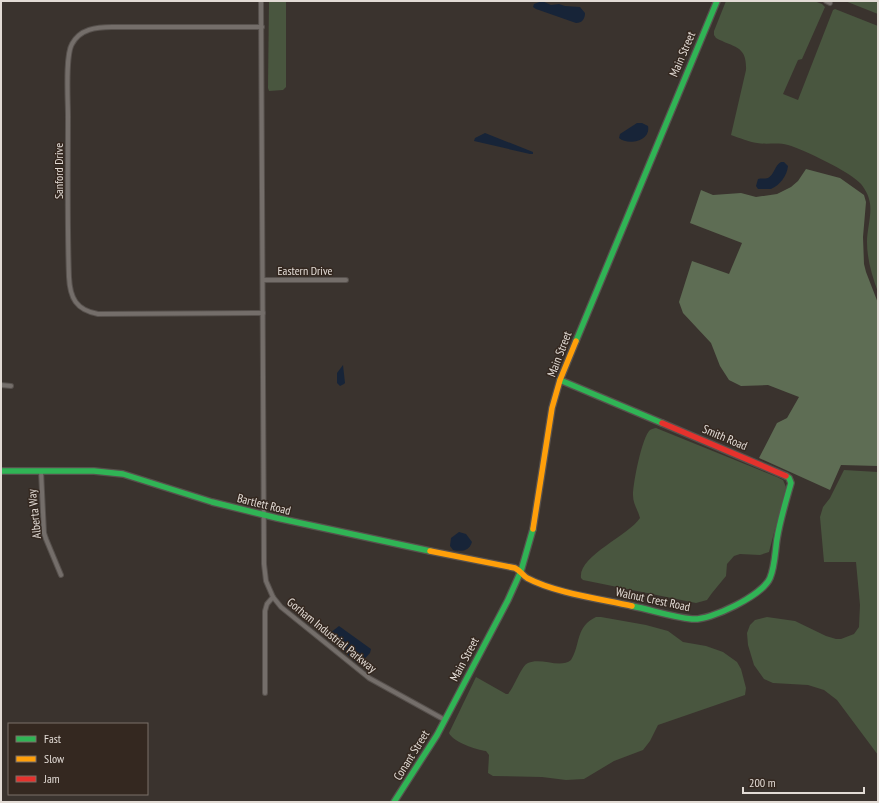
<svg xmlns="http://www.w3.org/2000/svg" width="879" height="803" font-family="'PT Sans Narrow',sans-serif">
<rect width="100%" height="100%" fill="#3a332e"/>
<!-- green -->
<g fill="#49563f">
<path d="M269 1H286V87L283 90 269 91 268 88Z"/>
<path d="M726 1H814L822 4 825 7 802 59 798 60 783 94 798 100 833 10 835 9 878 26V292C872 276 867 259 867 242 867 228 873 212 869 199 868 194 863 186 860 183 849 171 804 150 788 145 777 142 768 145 757 143 749 142 740 138 731 135L746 70C747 45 734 48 716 38L714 35V31Z"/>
<path d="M845 1H878V14Z"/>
<path d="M656 428 777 477 783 480 786 487 769 552 760 555 740 554 734 556 727 564 726 576 712 593 707 600 696 603 583 580 581 578C578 556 628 536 640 518 638 510 633 504 633 495 633 483 642 437 650 430 652 429 654 428 656 428Z"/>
<path d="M844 470 878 472V755L837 700 824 690 808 685 773 683 764 679 754 665 748 645 747 633 750 625 755 620 767 617 795 621 826 636 836 639H841L854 634 859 627 860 605 856 562H824L820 517 823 507 830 498Z"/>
<path d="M596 617H601L646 625 668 631 683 642 706 646 723 652 737 662 741 669 746 688 745 695 658 725 650 741 643 750 614 761 584 779 566 780 542 777 493 776 488 773 489 755 486 751C477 750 453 742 449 733L476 677 506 694H508C515 686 521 666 528 663 541 657 560 669 571 660 581 644 575 627 596 617Z"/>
</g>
<!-- forest -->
<path fill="#5e6d54" d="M806 169 840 178 864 195 866 202 863 237 864 264 866 272 878 303V466L841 465 830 490 759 458 777 423 787 418 799 397 768 385 741 386 729 380 720 366 711 343 683 313 679 302 692 261 729 274 742 243 690 223 701 190 713 195 741 193 756 197 777 194 791 187 798 181Z"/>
<!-- water -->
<g fill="#172438">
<path d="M542 1 551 5 559 4 565 6 580 7 585 13C585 19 582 23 576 23L536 9 533 7 534 4Z"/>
<path d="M637 123H642L648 126C651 141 628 146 619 138L620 134Z"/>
<path d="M485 133 533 152V154H530L474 141 475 138Z"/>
<path d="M781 162H784L788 166C787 176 780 185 771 189H758L756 186 758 179C761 178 765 179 768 178 774 175 775 165 781 162Z"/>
<path d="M343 365 345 383 344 384 340 386 337 383V373Z"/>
<path d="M459 532 466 534 472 542C469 551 462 552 453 550L450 546 451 538Z"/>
<path d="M339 626 371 649 370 653 361 663H357L327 637 330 633Z"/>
</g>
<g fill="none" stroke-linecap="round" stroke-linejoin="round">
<defs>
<g id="street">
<path d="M261 1 264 564 266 581 273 597 267 604 265 611V693"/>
<path d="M826 1 830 3"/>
<path d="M262 27H112C96 27 80 29 72 44 65 56 68 100 68 116 68 169 67 223 69 277 70 298 76 310 98 314L263 313"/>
<path d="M263 280H346"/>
<path d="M1 385 11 386"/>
<path d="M41 471 44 533 46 539 61 575"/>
<path d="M273 597 281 607 369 678 445 720"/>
</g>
<g id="fast">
<path d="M576 341 717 1"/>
<path d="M560 380 662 423"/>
<path d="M1 471H94L123 474 212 502 277 518 430 551"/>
<path d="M632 606C652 610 672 617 692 619 710 621 763 595 770 578 775 566 775 552 777 539 780 520 786 501 791 483L789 478 786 476"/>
<path d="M394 802 437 735 508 600 521 571 533 529"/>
</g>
<g id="slow">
<path d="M533 529 552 408 560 380 576 341"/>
<path d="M430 551 515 568C521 571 522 575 527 578 555 593 601 599 632 606"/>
</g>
<path id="jam" d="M662 423 786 476"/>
</defs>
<!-- street casing -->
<use href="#street" stroke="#57514d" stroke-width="6"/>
<!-- fast casing -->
<use href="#fast" stroke="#57514d" stroke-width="8"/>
<!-- slow casing -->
<use href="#slow" stroke="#57514d" stroke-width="8"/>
<!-- jam casing -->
<use href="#jam" stroke="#57514d" stroke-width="8"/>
<!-- street -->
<use href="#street" stroke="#746e6a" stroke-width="4"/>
<!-- fast -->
<use href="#fast" stroke="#30b455" stroke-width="5.5"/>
<!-- slow -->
<use href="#slow" stroke="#ff9f0a" stroke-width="5.5"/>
<!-- jam -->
<use href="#jam" stroke="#e5322d" stroke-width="5.5"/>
</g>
<g text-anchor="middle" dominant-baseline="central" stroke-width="3" stroke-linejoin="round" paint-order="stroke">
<!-- street labels -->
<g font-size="12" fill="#e2dbd5" stroke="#342820">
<text transform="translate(682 54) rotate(-67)">Main Street</text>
<text transform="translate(58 171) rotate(-90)">Sanford Drive</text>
<text x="305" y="270">Eastern Drive</text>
<text transform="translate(559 354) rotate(-69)">Main Street</text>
<text transform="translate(725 437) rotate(23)">Smith Road</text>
<text transform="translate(264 504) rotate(14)">Bartlett Road</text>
<text transform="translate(34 514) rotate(-96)">Alberta Way</text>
<text transform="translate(653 599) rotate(12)">Walnut Crest Road</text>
<text transform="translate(332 635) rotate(39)">Gorham Industrial Parkway</text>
<text transform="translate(464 659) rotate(-62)">Main Street</text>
<text transform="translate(411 755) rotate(-58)">Conant Street</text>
</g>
</g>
<!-- border -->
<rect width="879" height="803" fill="none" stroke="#e2dbd5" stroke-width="4"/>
<!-- legend -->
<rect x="8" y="723" width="140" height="72" fill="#342820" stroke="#7a7068"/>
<rect x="16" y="736" width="20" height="6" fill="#30b455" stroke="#7a7068"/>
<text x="44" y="743" font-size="12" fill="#e2dbd5">Fast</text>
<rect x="16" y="756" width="20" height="6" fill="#ff9f0a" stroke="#7a7068"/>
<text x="44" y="763" font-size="12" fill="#e2dbd5">Slow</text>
<rect x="16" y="776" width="20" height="6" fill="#e5322d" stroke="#7a7068"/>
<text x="44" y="783" font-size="12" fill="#e2dbd5">Jam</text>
<!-- scale -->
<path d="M743 787v6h121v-6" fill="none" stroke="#e2dbd5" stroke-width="2"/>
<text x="749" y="787" font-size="12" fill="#e2dbd5" stroke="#342820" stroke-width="3" paint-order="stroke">200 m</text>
</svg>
